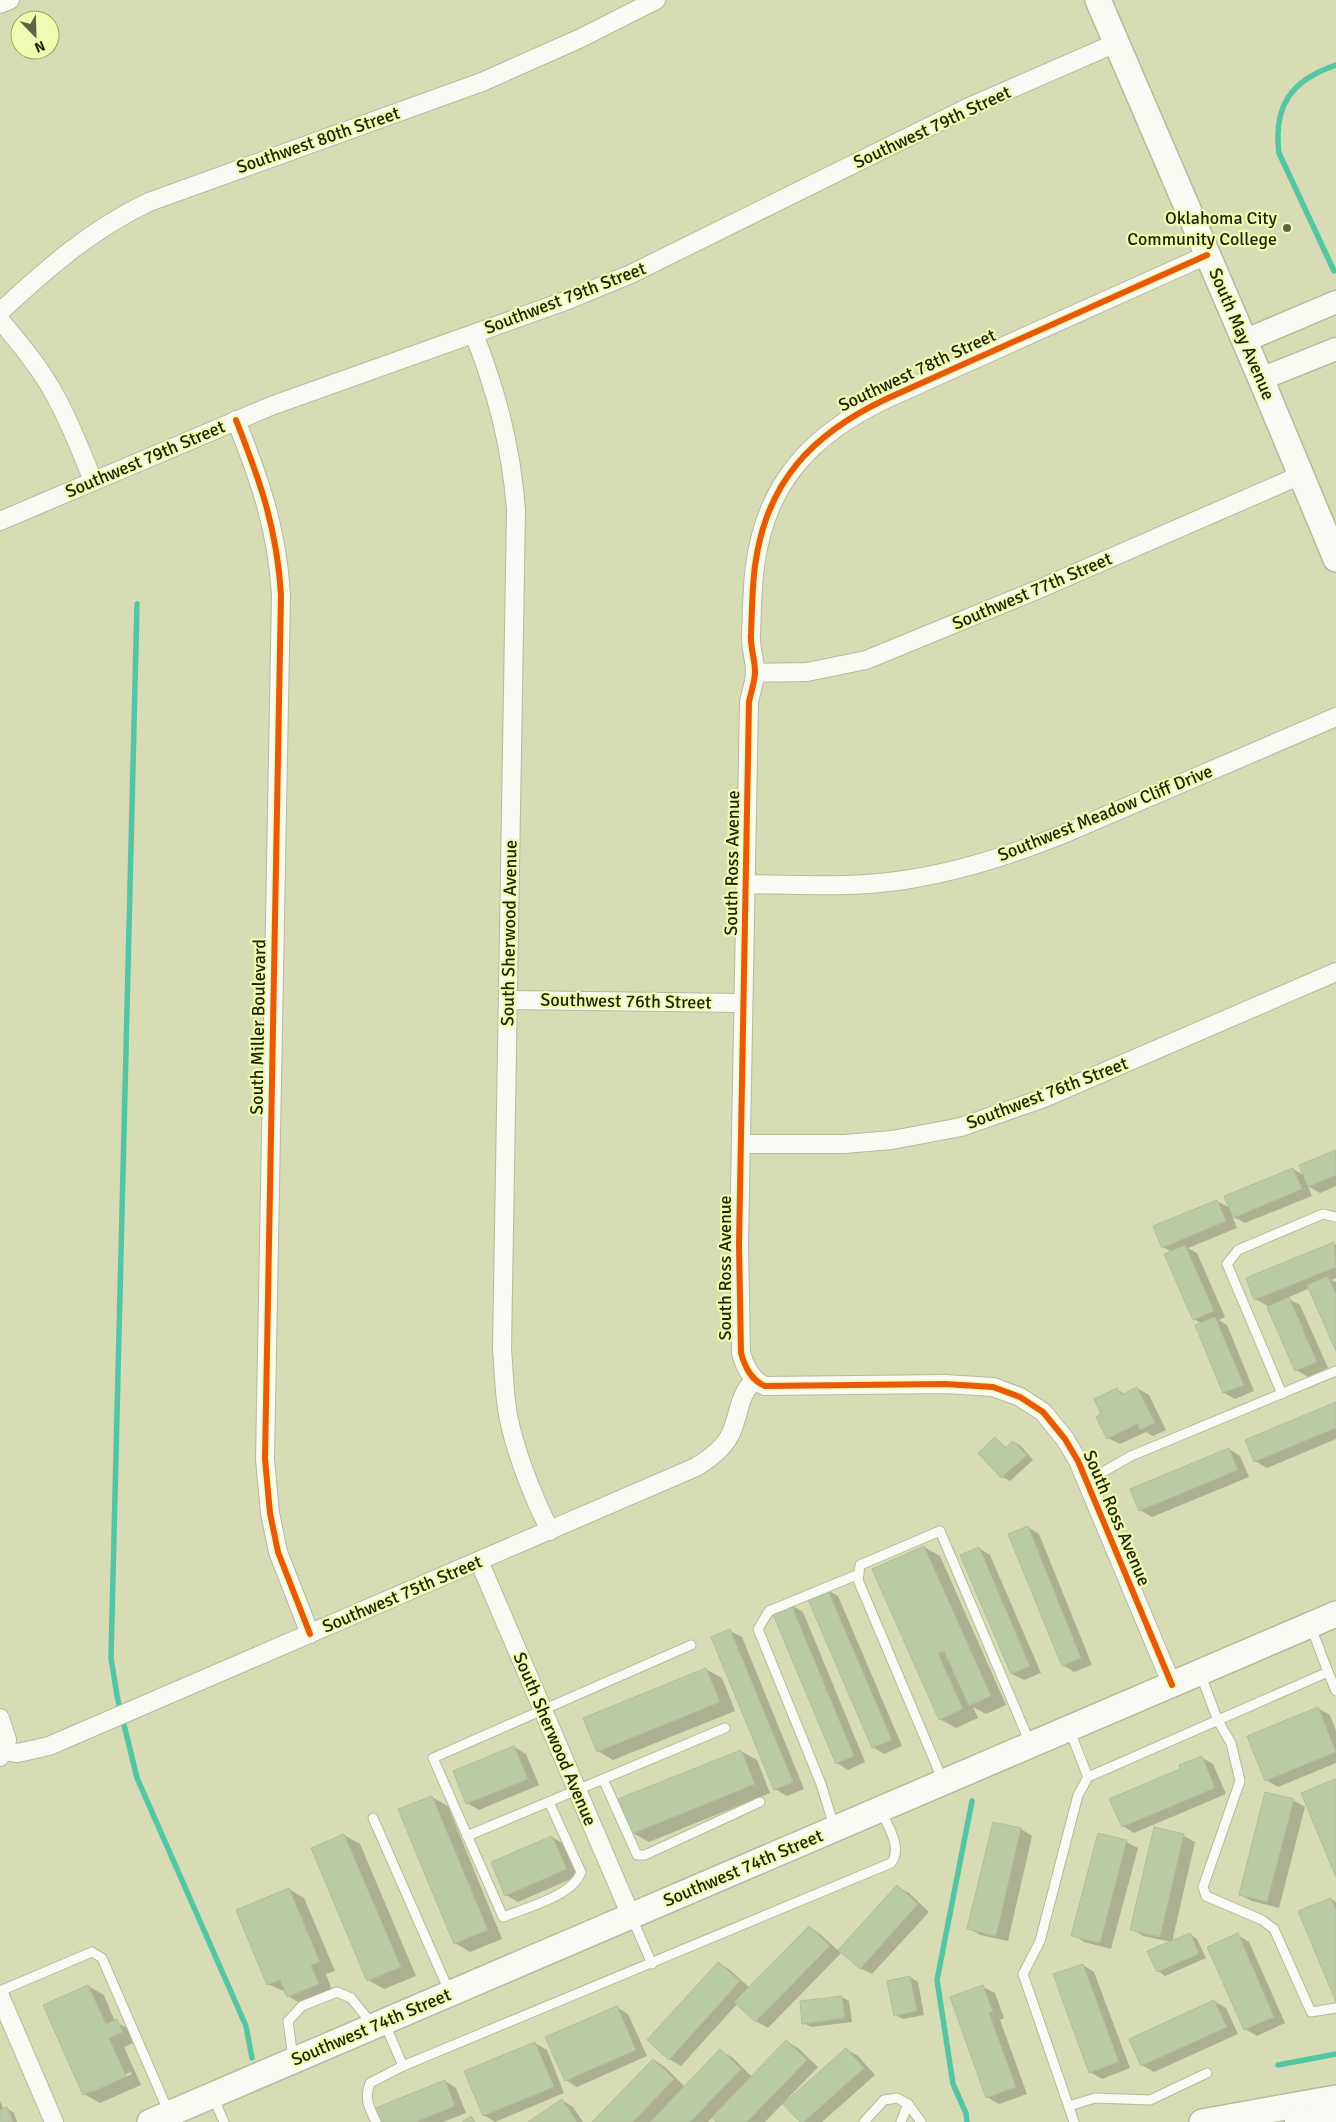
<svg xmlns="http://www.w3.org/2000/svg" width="1336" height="2122" font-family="Signika,sans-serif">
<rect width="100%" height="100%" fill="#d7dcb5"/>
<!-- shadow -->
<g fill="#0003" fill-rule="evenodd">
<path d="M1336 1151V1186L1320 1193 1308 1186 1312 1196 1245 1223 1232 1216 1237 1228 1188 1248 1197 1253 1225 1317 1219 1320 1227 1325 1254 1391 1235 1399 1224 1393 1202 1324 1194 1319 1172 1252 1163 1247 1217 1201 1230 1208 1293 1169 1305 1176Z"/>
<path d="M1334 1244 1336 1245V1278L1331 1280 1336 1282V1348L1310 1288 1287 1298 1300 1305 1328 1368 1308 1377 1296 1370 1270 1307 1255 1299Z"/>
<path d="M1137 1388 1149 1395 1166 1430 1153 1436 1146 1432 1120 1444 1108 1438 1103 1415 1117 1390 1125 1394Z"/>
<path d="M1336 1404V1439L1267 1468 1255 1461Z"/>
<path d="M996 1439 1007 1448 1014 1442 1021 1446 1033 1460 1010 1481 1002 1477 980 1453Z"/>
<path d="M1229 1449 1240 1456 1249 1477 1152 1517 1140 1510Z"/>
<path d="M1028 1527 1039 1534 1092 1665 1074 1672 1063 1665Z"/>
<path d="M924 1547 940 1556 1006 1705 986 1714 973 1707 978 1718 956 1728 940 1719Z"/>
<path d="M979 1548 990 1555 1041 1673 1024 1680 1012 1674 961 1556Z"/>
<path d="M826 1589 838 1596 902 1746 884 1754 873 1747Z"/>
<path d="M791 1605 803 1612 865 1762 848 1770 837 1763Z"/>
<path d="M730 1631 742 1637 804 1789 787 1796 775 1789Z"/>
<path d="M706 1669 722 1678 735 1711 613 1760 598 1751Z"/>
<path d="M1318 1708 1330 1715 1336 1731V1763L1278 1787 1266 1780Z"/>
<path d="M514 1747 526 1754 539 1785 479 1810 467 1803 454 1772Z"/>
<path d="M741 1751 757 1760 770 1793 649 1842 633 1833Z"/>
<path d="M1201 1757 1213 1764 1226 1794 1134 1833 1123 1826 1182 1769Z"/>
<path d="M432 1797 448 1806 502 1939 470 1952 455 1943Z"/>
<path d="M1293 1800 1305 1807 1279 1908 1252 1901 1240 1895Z"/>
<path d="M1021 1829 1032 1836 1008 1941 980 1935 969 1928Z"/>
<path d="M1155 1829 1184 1836 1195 1842 1172 1942 1190 1934 1197 1939 1206 1958 1165 1976 1158 1971 1171 1942 1143 1936 1132 1929Z"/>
<path d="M344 1835 360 1844 416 1976 384 1989 368 1980Z"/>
<path d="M552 1837 564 1844 578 1876 518 1902 506 1895Z"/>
<path d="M1126 1842 1138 1848 1111 1949 1084 1942 1073 1935Z"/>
<path d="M898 1887 909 1893 929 1912 872 1974 860 1968Z"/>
<path d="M289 1889 304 1898 335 1971 326 1974 333 1993 303 2005 288 1996 286 1992 268 1984Z"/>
<path d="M1331 1899 1336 1902V1999Z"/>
<path d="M809 1927 820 1934 841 1953 768 2028 756 2021 738 2003 681 2066 669 2059 719 1963 730 1970 750 1988Z"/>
<path d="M1238 1935 1249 1942 1285 2023 1257 2036 1245 2029Z"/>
<path d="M1083 1965 1094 1972 1130 2068 1102 2079 1090 2072Z"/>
<path d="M910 1977 918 1982 924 2015 903 2019 895 2015Z"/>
<path d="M88 1986 104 1995 115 2022 132 2030 138 2041 124 2047 141 2085 100 2103 84 2094ZM131 2072 132 2074 92 2092V2089Z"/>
<path d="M983 1987 995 1993 1004 2018 1000 2020 1027 2094 999 2104 987 2097Z"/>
<path d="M842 1997 849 2001 852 2022 811 2027 804 2023Z"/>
<path d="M1214 2001 1226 2008 1238 2034 1154 2072 1142 2065Z"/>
<path d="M617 2007 628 2014 647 2056 577 2087 566 2080Z"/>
<path d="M786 2041 798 2048 818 2067 765 2122H718L713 2117 708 2122H594L654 2060 665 2067 685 2087 720 2051 732 2057 752 2077Z"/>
<path d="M535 2043 547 2050 564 2093 495 2122 484 2115Z"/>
<path d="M846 2049 858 2056 875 2075 822 2122H802Z"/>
<path d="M445 2081 456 2088 466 2113 443 2122H380Z"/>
<path d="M562 2100 573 2107 583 2122H530Z"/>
<path d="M0 2101 4 2110 7 2108 14 2113 17 2122H0Z"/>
</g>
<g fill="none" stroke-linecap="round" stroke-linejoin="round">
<!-- stream -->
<g stroke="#54c6a4" stroke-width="5.5">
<path d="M1334 271 1279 153C1273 106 1291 80 1336 65"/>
<path d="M137 604 111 1658 117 1696 137 1778 246 2026 252 2058"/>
<path d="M1278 2065 1336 2054"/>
<path d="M967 2122 966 2113 953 2084 937 1980 972 1801"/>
</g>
</g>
<!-- building -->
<g fill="#bacaa2" stroke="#b2bc9e">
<path d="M1336 1150V1175L1308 1187 1299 1165Z"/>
<path d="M1293 1168 1302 1189 1233 1218 1224 1196Z"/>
<path d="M1217 1200 1226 1221 1162 1248 1153 1226Z"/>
<path d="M1334 1242 1336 1267 1254 1300 1246 1278Z"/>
<path d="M1185 1245 1214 1311 1193 1320 1164 1254Z"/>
<path d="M1328 1276 1336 1295V1351L1307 1285Z"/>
<path d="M1289 1297 1317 1362 1295 1371 1267 1307Z"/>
<path d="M1215 1317 1244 1385 1223 1393 1195 1325Z"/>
<path d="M1137 1387 1155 1423 1140 1430 1137 1424 1107 1439 1096 1417 1101 1414 1094 1399 1117 1388 1121 1395Z"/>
<path d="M1336 1402V1428L1254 1462 1245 1440Z"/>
<path d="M995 1437 1005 1448 1013 1441 1027 1455 1001 1478 978 1453Z"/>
<path d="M1229 1448 1238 1470 1139 1511 1130 1489Z"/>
<path d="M1028 1526 1081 1658 1062 1666 1008 1534Z"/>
<path d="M924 1546 991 1696 969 1706 944 1651 938 1653 963 1709 939 1720 872 1569Z"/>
<path d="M979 1547 1030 1666 1011 1674 960 1555Z"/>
<path d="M827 1588 892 1740 872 1748 807 1597Z"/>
<path d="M791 1604 854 1756 836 1764 772 1612Z"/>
<path d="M730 1629 793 1782 774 1790 711 1637Z"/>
<path d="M706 1668 720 1702 597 1752 583 1718Z"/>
<path d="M1318 1707 1336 1752 1265 1781 1247 1736Z"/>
<path d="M514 1746 528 1779 466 1804 453 1771Z"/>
<path d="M741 1750 755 1784 632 1834 618 1799Z"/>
<path d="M1202 1756 1215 1788 1122 1827 1109 1799 1180 1769 1179 1765Z"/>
<path d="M1335 1779 1336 1782V1877L1301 1793Z"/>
<path d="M1265 1792 1294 1799 1267 1902 1239 1895Z"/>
<path d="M432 1796 488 1930 454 1944 398 1809Z"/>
<path d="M993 1822 1021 1828 996 1936 967 1929Z"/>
<path d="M1154 1827 1184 1834 1160 1937 1130 1930Z"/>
<path d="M1098 1833 1127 1840 1100 1943 1071 1936Z"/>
<path d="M344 1834 401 1967 367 1981 311 1848Z"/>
<path d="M552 1836 567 1869 505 1896 491 1862Z"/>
<path d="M897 1885 918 1904 860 1969 838 1950Z"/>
<path d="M289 1888 320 1962 311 1965 319 1984 287 1997 280 1980 267 1985 236 1910Z"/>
<path d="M1331 1898 1336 1911V2002L1298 1911Z"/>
<path d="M809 1926 830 1946 755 2022 734 2002Z"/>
<path d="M1190 1933 1199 1954 1157 1972 1147 1951Z"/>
<path d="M1238 1933 1274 2017 1244 2030 1207 1947Z"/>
<path d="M718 1962 740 1981 669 2060 647 2040Z"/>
<path d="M1083 1964 1119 2062 1089 2073 1053 1974Z"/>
<path d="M910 1976 917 2011 894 2016 887 1981Z"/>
<path d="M88 1985 106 2024 117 2019 123 2032 109 2038 126 2076 83 2095 43 2005Z"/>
<path d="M983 1985 993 2012 989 2013 1016 2087 986 2098 950 1997Z"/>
<path d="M842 1996 845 2018 802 2024 800 2001Z"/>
<path d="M1214 2000 1227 2027 1141 2066 1129 2039Z"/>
<path d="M617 2006 636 2050 565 2081 545 2037Z"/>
<path d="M786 2040 807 2060 747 2122H716L712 2117Z"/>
<path d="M535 2042 554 2087 483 2116 464 2071Z"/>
<path d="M846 2048 864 2068 804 2122H800L783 2104Z"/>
<path d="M720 2049 741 2069 690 2122H650Z"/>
<path d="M653 2059 674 2079 633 2122H592Z"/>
<path d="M445 2080 455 2106 416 2122H379L373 2109Z"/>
<path d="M562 2099 577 2122H528Z"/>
<path d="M7 2107 13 2122H0V2110Z"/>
<path d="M471 2116 475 2122H462Z"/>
</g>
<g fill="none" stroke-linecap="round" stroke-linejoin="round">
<defs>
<g id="service">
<path d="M1282 1394 1227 1264 1238 1250 1323 1214 1336 1217"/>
<path d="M1087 1481 1131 1456 1336 1371"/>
<path d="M1328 1672 1336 1691"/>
<path d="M1200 1673 1218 1721 1231 1743 1240 1781 1203 1887 1206 1896 1262 1920 1274 1929 1311 2012 1336 2008"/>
<path d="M1069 1729 1088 1777 1078 1795 1040 1941 1023 1974 1074 2122"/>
<path d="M1088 1777 1328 1672 1311 1627"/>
<path d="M603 1779 637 1855H645L760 1802"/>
<path d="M943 1781 858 1580 860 1565 940 1531 1030 1743"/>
<path d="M549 1802 581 1872C573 1896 525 1908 503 1917L433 1758 691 1645"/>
<path d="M373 1818 449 1991"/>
<path d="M834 1826 821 1784 758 1629 769 1611 859 1574"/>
<path d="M467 1836 725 1728"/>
<path d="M632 1918 652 1964"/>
<path d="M0 1991 92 1952 102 1958 169 2113"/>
<path d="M385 2024 403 2066"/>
<path d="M293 2058 288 2021 302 2006 337 1992 351 1998 372 2024"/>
<path d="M213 2097 224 2122"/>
<path d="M1069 2106 1095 2098 1150 2100 1207 2073"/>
<path d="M376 2122C369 2107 364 2099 370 2083L403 2066 891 1863C903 1849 888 1826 881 1811"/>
<path d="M864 2122 884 2100 897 2098 908 2104"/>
<path d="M901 2122 908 2104 921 2122"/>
</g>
<g id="minor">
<path d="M0 4 10 0"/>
<path d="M0 312C46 269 92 229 149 202L482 82 581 38 656 0"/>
<path d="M0 320C21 345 42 370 57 399 71 425 82 453 93 481"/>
<path d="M474 334C497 393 511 446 516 510L502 1349C504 1371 504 1393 508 1415 516 1455 532 1494 550 1531"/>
<path d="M236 420C260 481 277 528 281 595L265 1459 270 1513 278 1552 310 1634"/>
<path d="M0 521 271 406 568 300 631 274 967 108 1116 43"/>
<path d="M755 673 807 672 866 660 1039 589 1301 475"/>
<path d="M747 884C799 885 852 888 904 880 958 872 1011 855 1061 835L1336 717"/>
<path d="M508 1000 743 1003"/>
<path d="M741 1144H844L892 1140 961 1127 1044 1098 1336 972"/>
<path d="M479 1561 631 1916"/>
<path d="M1172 1685 1078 1461 1065 1439 1043 1412 1020 1397 993 1387 945 1384 765 1386C751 1380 745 1367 741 1353L739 1245 749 702C751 692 755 681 755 672 755 659 750 647 751 634 752 612 752 588 755 566 766 482 812 434 886 399L1207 255"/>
<path d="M0 1718 7 1740 0 1757"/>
<path d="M4 1751 18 1753 49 1746 696 1467C712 1457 727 1446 733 1428 740 1410 739 1394 755 1380"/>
<path d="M0 1996 54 2122"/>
</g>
<g id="tertiary">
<path d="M1244 341 1336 302"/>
<path d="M1261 379 1336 349"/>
</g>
<g id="secondary">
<path d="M1098 0 1261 379 1336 559"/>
<path d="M150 2122 1336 1614"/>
<path d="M1202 2122 1336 2098"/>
</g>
<path id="motorway" d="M1299 2122 1336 2108"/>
</defs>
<!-- service casing -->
<use href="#service" stroke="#b6ba9b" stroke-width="11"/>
<!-- minor casing -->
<use href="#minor" stroke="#b6ba9b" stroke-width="20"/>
<!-- tertiary casing -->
<use href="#tertiary" stroke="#b6ba9b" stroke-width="25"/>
<!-- secondary casing -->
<use href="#secondary" stroke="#b6ba9b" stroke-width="28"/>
<!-- motorway casing -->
<use href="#motorway" stroke="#b6ba9b" stroke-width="30"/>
<!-- service -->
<use href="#service" stroke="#f9faf4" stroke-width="9"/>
<!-- minor -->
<use href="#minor" stroke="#f9faf4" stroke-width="18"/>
<!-- tertiary -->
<use href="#tertiary" stroke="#f9faf4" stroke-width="22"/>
<!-- secondary -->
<use href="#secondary" stroke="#f9faf4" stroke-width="25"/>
<!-- motorway -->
<use href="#motorway" stroke="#f9faf4" stroke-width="28"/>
<defs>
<g id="cycleway">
<path d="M236 420C260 481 277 528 281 595L265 1459 270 1513 278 1552 310 1634"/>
<path d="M1172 1685 1078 1461 1065 1439 1043 1412 1020 1397 993 1387 945 1384 765 1386C751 1380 745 1367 741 1353L739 1245 749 702C751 692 755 681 755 672 755 659 750 647 751 634 752 612 752 588 755 566 766 482 812 434 886 399L1207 255"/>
</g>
</defs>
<!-- cycleway casing -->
<use href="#cycleway" stroke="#f0fab1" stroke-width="9"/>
<!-- cycleway -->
<use href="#cycleway" stroke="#e8590c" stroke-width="6"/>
</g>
<!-- markers -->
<circle fill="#5f6343" stroke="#f0fab1" stroke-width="2" cx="1287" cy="228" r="5"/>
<g text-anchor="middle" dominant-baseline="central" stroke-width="4.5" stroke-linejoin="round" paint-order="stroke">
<!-- street labels -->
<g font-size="18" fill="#1f2205" stroke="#f0fab1">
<text transform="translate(932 127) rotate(-25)">Southwest 79th Street</text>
<text transform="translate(318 140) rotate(-19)">Southwest 80th Street</text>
<text transform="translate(565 298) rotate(-21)">Southwest 79th Street</text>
<text transform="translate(1242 334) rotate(67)">South May Avenue</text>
<text transform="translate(917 370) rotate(-25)">Southwest 78th Street</text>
<text transform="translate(145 459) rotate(-23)">Southwest 79th Street</text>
<text transform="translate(1032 591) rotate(-23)">Southwest 77th Street</text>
<text transform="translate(1105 813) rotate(-22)">Southwest Meadow Cliff Drive</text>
<text transform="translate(732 863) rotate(-89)">South Ross Avenue</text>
<text transform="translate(509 933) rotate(-89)">South Sherwood Avenue</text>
<text transform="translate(626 1001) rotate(1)">Southwest 76th Street</text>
<text transform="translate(258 1027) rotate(-89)">South Miller Boulevard</text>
<text transform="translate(1047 1093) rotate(-21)">Southwest 76th Street</text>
<text transform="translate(725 1268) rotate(-90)">South Ross Avenue</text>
<text transform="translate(1117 1518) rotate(67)">South Ross Avenue</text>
<text transform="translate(402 1594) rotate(-23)">Southwest 75th Street</text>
<text transform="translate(555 1739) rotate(67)">South Sherwood Avenue</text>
<text transform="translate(743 1868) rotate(-23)">Southwest 74th Street</text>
<text transform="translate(371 2027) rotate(-23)">Southwest 74th Street</text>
</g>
<!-- poi labels -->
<g font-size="18" fill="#1f2205" stroke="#f0fab1" text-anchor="end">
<text x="1277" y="218">Oklahoma City<tspan x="1277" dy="21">Community College</tspan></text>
</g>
</g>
<!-- north arrow -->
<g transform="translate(35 35) rotate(157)"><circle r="24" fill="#f0fab1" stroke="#9ca46c"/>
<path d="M0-4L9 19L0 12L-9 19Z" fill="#5f6343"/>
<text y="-8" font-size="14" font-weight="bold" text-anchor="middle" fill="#1f2205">N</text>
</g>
</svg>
